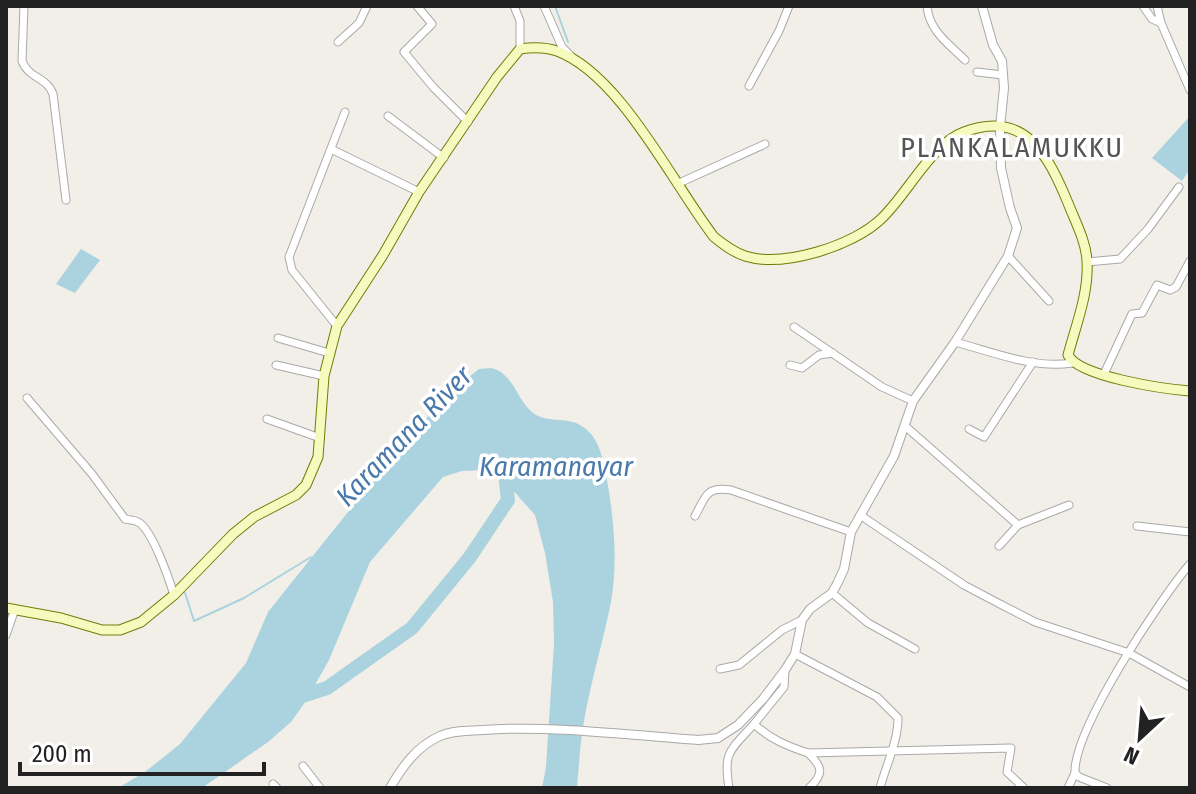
<svg xmlns="http://www.w3.org/2000/svg" width="1196" height="794" font-family="'Fira Sans Condensed',sans-serif">
<rect width="100%" height="100%" fill="#f2efe9"/>
<!-- water -->
<g fill="#aad3df">
<path d="M1190 116V169L1182 181 1152 158Z"/>
<path d="M81 249 100 260 75 293 56 284Z"/>
<path d="M491 368C515 373 517 404 536 415 554 424 571 415 587 430 600 441 604 463 607 480 614 519 618 562 611 602 603 642 591 681 584 721 580 743 579 766 577 788H542L546 767 554 643 553 602 545 553 535 515 501 477 486 470 462 471 443 477 370 562 329 660 306 701 291 722 268 742 202 788H118L145 772 180 744 246 663 268 612 396 452 450 392 479 369Z"/>
</g>
<g fill="none" stroke-linecap="round" stroke-linejoin="round">
<!-- stream -->
<g stroke="#aad3df" stroke-width="2">
<path d="M555 6 568 42"/>
<path d="M185 593 194 621 244 598 311 557"/>
</g>
<!-- river -->
<path stroke="#aad3df" stroke-width="14" d="M293 699 327 688 412 628 470 557 508 500 504 465"/>
<defs>
<g id="minor">
<path d="M24 6 22 61C28 78 47 77 53 94L66 200"/>
<path d="M417 6 432 24 404 52 433 87 468 122"/>
<path d="M514 6 520 21V49"/>
<path d="M544 6 562 47 571 56"/>
<path d="M927 6C929 31 949 44 965 60"/>
<path d="M1143 6 1152 19 1161 23"/>
<path d="M1157 6 1161 23 1190 90"/>
<path d="M338 42 359 23 367 6"/>
<path d="M977 72 1003 75"/>
<path d="M749 86 779 31 789 6"/>
<path d="M388 116 444 158"/>
<path d="M331 149 419 192"/>
<path d="M677 184 765 144"/>
<path d="M1008 256 1049 301"/>
<path d="M1087 262 1120 259 1148 229 1179 187"/>
<path d="M337 326 292 270 289 257 345 112"/>
<path d="M794 327 882 387 913 401"/>
<path d="M278 338 329 353"/>
<path d="M955 342C993 352 1033 369 1072 363"/>
<path d="M276 365 324 376"/>
<path d="M790 365 802 368 819 355 833 353"/>
<path d="M1104 374 1132 314 1142 313 1157 285 1170 290 1176 287 1190 261"/>
<path d="M27 398 92 474 125 519C129 520 134 520 138 522 152 529 169 579 174 595"/>
<path d="M267 419 320 438"/>
<path d="M905 426 1018 525 999 546"/>
<path d="M969 429 984 437 1033 362"/>
<path d="M860 515 964 585 998 603 1035 622 1129 653 1190 687"/>
<path d="M695 516C706 496 706 486 731 490L851 532"/>
<path d="M1018 525 1069 505"/>
<path d="M1137 526 1190 532"/>
<path d="M832 593 868 623 915 649"/>
<path d="M6 635 15 609"/>
<path d="M795 654 877 697 898 718C898 742 886 765 880 788"/>
<path d="M720 669 739 665 782 630 802 620"/>
<path d="M785 670 784 687 754 724C770 739 787 746 808 753L1011 748 1007 772 1024 788"/>
<path d="M808 753C823 767 824 774 809 788"/>
<path d="M303 766 320 788"/>
<path d="M273 784 277 788"/>
<path d="M729 788C723 751 730 751 754 724"/>
<path d="M1068 788 1075 773"/>
<path d="M1107 788 1079 777 1075 773C1073 730 1160 599 1190 564"/>
</g>
<path id="tertiary" d="M390 788C402 767 417 746 440 736 453 730 469 731 483 730 554 725 626 735 698 740L718 738 738 725 763 699 785 670 795 654 802 620 810 609 832 593 837 584 844 569 851 532 894 456 913 401 955 342 1008 256 1017 228 1010 208 1001 168 1000 127 1004 88 1002 61 993 45 982 6"/>
<path id="secondary" d="M6 608 61 618 102 630H120L141 622 174 595 233 534 254 517 296 495 306 485 318 457 324 376 337 326 383 255 419 192 497 77 520 49C533 47 545 47 557 51 620 74 673 184 714 237 724 245 733 252 745 256 783 268 853 246 881 219 907 195 931 144 964 132 1025 109 1048 155 1068 203 1075 221 1086 241 1087 261 1089 293 1076 325 1068 355 1079 377 1165 389 1190 391"/>
</defs>
<!-- minor casing -->
<use href="#minor" stroke="#a9a9a9" stroke-width="9"/>
<!-- tertiary casing -->
<use href="#tertiary" stroke="#a9a9a9" stroke-width="10"/>
<!-- secondary casing -->
<use href="#secondary" stroke="#707d05" stroke-width="11"/>
<!-- minor -->
<use href="#minor" stroke="#fff" stroke-width="7"/>
<!-- tertiary -->
<use href="#tertiary" stroke="#fff" stroke-width="8"/>
<!-- secondary -->
<use href="#secondary" stroke="#f7fabf" stroke-width="9"/>
</g>
<g text-anchor="middle" dominant-baseline="central" stroke-width="7" stroke-linejoin="round" paint-order="stroke">
<!-- neighbourhood labels -->
<g font-size="28" letter-spacing="2" fill="#555" stroke="#fff">
<text x="1012" y="147">PLANKALAMUKKU</text>
</g>
<!-- water labels -->
<g font-size="28" font-style="italic" fill="#4a7aab" stroke="#fff">
<text transform="translate(404 436) rotate(-46)">Karamana River</text>
<text x="556" y="466">Karamanayar</text>
</g>
</g>
<!-- border -->
<rect width="1196" height="794" fill="none" stroke="#222222" stroke-width="16"/>
<!-- north arrow -->
<g transform="translate(1140 738) rotate(206)" stroke="#ffffff" stroke-width="6" paint-order="stroke">
<path d="M0-6L14 30L0 20L-14 30Z" fill="#222222"/>
<text y="-12" font-size="22" font-weight="bold" text-anchor="middle" fill="#222222">N</text>
</g>
<!-- scale -->
<path d="M20 762v12h244v-12" fill="none" stroke="#222222" stroke-width="4"/>
<text x="32" y="762" font-size="24" fill="#222222" stroke="#ffffff" stroke-width="6" paint-order="stroke">200 m</text>
</svg>
